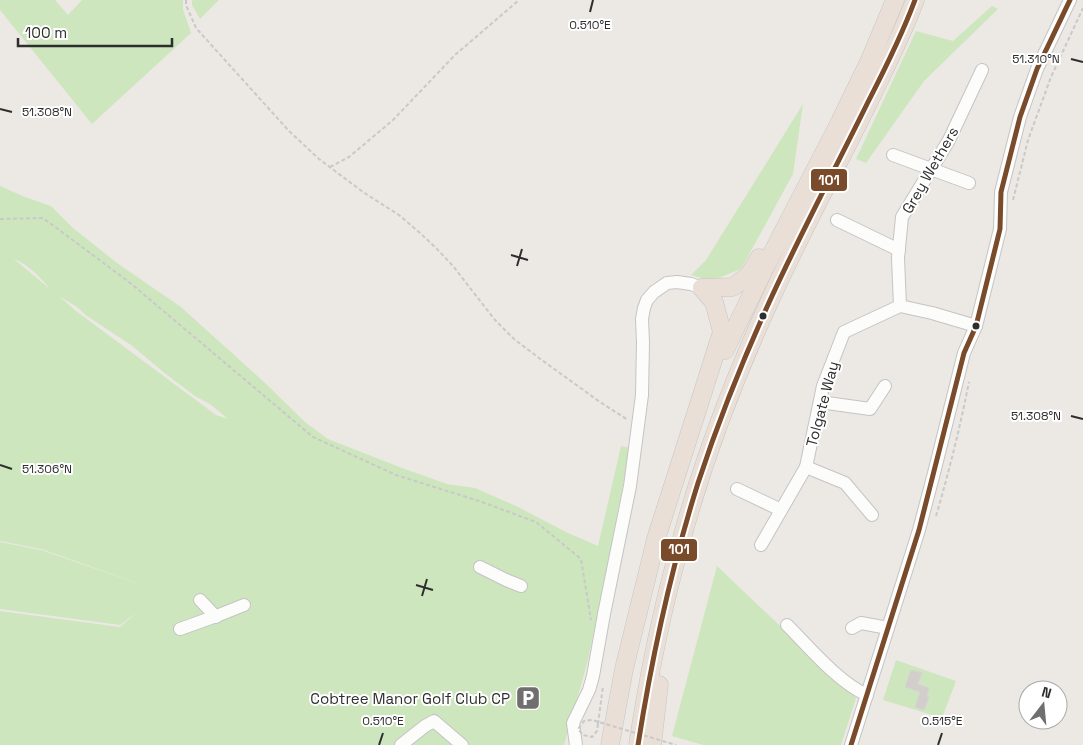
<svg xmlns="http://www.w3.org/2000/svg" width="1083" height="745" font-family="'Space Grotesk',sans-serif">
<rect width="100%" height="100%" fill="#ece8e4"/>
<!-- green -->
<g fill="#cee6be" fill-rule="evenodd">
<path d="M0 0H55L68 15 82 0H183V9L191 33 92 124 0 10Z"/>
<path d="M192 0H219L200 19 192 5Z"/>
<path d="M992 6 998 9 924 81 866 163 856 159 916 31 953 41Z"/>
<path d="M803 104 793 174 741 269 711 281 691 275 706 260Z"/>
<path d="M0 186 25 197 51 206 73 228 117 263 181 307 264 382 306 423 328 439 402 468 447 484 475 488 518 507 566 532 598 546 621 446 630 448 605 581 587 664 564 745H0V611L120 627 137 612 120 625 0 609V542L41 550 160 591 41 549 0 541ZM14 259C28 264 41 278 50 289ZM59 296 77 307 87 316 131 345 167 375 195 396 210 404 228 419 216 415 76 311Z"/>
<path d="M717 566 856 698 841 745H703L672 736Z"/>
<path d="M896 660 956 681 942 718 883 700ZM911 670 922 673 918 684 929 688 927 696 929 697 924 710 915 707 920 692 905 687Z"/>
</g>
<!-- building -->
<path fill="#d1cecb" stroke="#d7d4d0" d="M911 670 922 673 918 684 929 688 927 696 929 697 924 710 915 707 920 692 905 687Z"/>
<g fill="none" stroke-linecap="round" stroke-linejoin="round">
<defs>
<g id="minor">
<path d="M893 155 969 183"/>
<path d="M837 220 899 250"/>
<path d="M900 306 898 258 902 217 949 140 982 70"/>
<path d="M820 402 870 409 885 386"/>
<path d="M806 467 845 483 872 515"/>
<path d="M737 489 781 510"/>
<path d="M761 545 806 467 823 386 844 332 900 306 932 313 976 326"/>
<path d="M480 567 506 580 521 586"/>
<path d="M200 600 216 617"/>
<path d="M787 625C810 648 838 682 867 695"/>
<path d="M852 628 861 623 888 628"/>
<path d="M180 629 219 615 244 605"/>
<path d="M401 745 425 726 434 721 462 745"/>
<path d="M576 745 573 723 589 690 593 676 604 614 630 486 642 395 643 343 642 319 644 308 647 300 654 292 667 283 677 282 691 284 702 288"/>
<path d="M851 745 919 530 934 473 964 353 976 326 1000 229 1001 192 1020 117 1037 69 1070 0"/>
</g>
<g id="highway">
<path d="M702 288 733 287 749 275 759 258"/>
<path d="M725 350 764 269 840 122 870 60 895 0"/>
<path d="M610 745 624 669 656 539 722 332 714 302 702 288"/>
<path d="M638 745C648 679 661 613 679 549 702 462 734 378 772 296 803 228 839 163 872 95 887 64 903 33 915 0"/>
<path d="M652 745 659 685"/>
</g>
</defs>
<!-- minor casing -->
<use href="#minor" stroke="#c5c4c5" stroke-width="14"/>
<!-- highway casing -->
<use href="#highway" stroke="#c6c5c4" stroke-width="19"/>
<!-- path -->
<g stroke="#c9c9c8" stroke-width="2" stroke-dasharray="4 2.5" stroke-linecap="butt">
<path d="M186 0V5L196 28 289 131 319 159 363 192 399 215 420 233 437 249 453 266 495 320 514 339 539 358 600 402 628 420"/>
<path d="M330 167 349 157 393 120 455 55 519 0"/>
<path d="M1013 200 1028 140 1051 77 1083 8"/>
<path d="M0 219 43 218 129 282 313 437 396 475 479 501 536 522 581 559 591 620"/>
<path d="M936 516C949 472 960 427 969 382"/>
<path d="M598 724 603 686"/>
</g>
<!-- minor -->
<use href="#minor" stroke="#fcfcfb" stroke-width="12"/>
<!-- highway -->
<use href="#highway" stroke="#eadfd6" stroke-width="18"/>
<!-- path-bridge -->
<path stroke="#c9c9c8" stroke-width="2" stroke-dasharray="4 2.5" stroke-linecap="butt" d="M598 724 597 731 592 737 583 735 578 729 584 721 592 720 676 745"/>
<defs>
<g id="bus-1">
<path d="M638 745C652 656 671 569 698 483 719 419 744 357 772 296 802 231 836 167 868 102 885 69 902 35 915 0"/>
<path d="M851 745 919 530 964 353 976 326 1000 229 1001 192 1020 117 1037 69 1070 0"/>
</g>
</defs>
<!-- bus-1 casing -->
<use href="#bus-1" stroke="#fff" stroke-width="9"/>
<!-- bus-1 -->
<use href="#bus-1" stroke="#7a4b2a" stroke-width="5"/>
</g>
<!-- ticks -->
<path fill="none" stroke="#2e2e2e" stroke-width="2" d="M590 12 593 0M1071 59 1083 62M0 109 12 112M511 255 528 260M517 266 522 249M1071 416 1083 419M0 465 12 469M416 585 433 590M422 596 427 579M379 745 383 733M938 745 942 733"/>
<!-- icons -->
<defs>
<symbol id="parking-square" viewBox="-11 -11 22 22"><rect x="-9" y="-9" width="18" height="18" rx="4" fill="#706f6e" stroke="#fff"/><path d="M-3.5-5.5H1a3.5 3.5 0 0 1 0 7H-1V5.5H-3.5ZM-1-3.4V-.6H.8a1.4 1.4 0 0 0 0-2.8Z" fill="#fff"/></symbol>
</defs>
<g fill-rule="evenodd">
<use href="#parking-square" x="514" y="684" width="28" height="28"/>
</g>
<!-- markers -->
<g fill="#2e2e2e" stroke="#fff" stroke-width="2">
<circle cx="763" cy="316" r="4.5"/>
<circle cx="976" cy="326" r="4.5"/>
</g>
<g text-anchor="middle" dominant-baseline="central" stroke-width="4" stroke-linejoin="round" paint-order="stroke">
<!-- street labels -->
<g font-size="15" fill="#2e2e2e" stroke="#fff">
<text transform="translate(930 170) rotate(-60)">Grey Wethers</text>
<text transform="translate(822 404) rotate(-75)">Tolgate Way</text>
</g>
<!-- poi labels -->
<g font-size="15" fill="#2e2e2e" stroke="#fff" text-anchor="end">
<text x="510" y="698">Cobtree Manor Golf Club CP</text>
</g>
</g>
<g font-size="12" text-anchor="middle" fill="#2e2e2e" stroke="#fff" stroke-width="4" stroke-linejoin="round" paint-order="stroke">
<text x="590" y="29">0.510°E</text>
<text x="1036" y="63">51.310°N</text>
<text x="47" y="116">51.308°N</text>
<text x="1036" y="420">51.308°N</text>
<text x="47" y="473">51.306°N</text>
<text x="383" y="725">0.510°E</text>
<text x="942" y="725">0.515°E</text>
</g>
<g stroke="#fff" stroke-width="2">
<rect x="810" y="168" width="38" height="24" rx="5" fill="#7a4b2a"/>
<rect x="660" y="538" width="38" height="24" rx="5" fill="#7a4b2a"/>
</g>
<g font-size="14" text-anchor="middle" font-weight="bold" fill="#fff">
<text x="829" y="185">101</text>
<text x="679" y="554">101</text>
</g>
<!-- north arrow -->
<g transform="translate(1043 705) rotate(16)"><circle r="24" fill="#ffffff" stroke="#ababab"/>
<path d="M0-4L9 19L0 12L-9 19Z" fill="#706f6e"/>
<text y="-8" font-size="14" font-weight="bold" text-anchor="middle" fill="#2e2e2e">N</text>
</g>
<!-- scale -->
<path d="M18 38v8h154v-8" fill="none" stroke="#2e2e2e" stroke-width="2.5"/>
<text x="25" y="38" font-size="15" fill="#2e2e2e" stroke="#ffffff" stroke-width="4" paint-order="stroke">100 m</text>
</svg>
